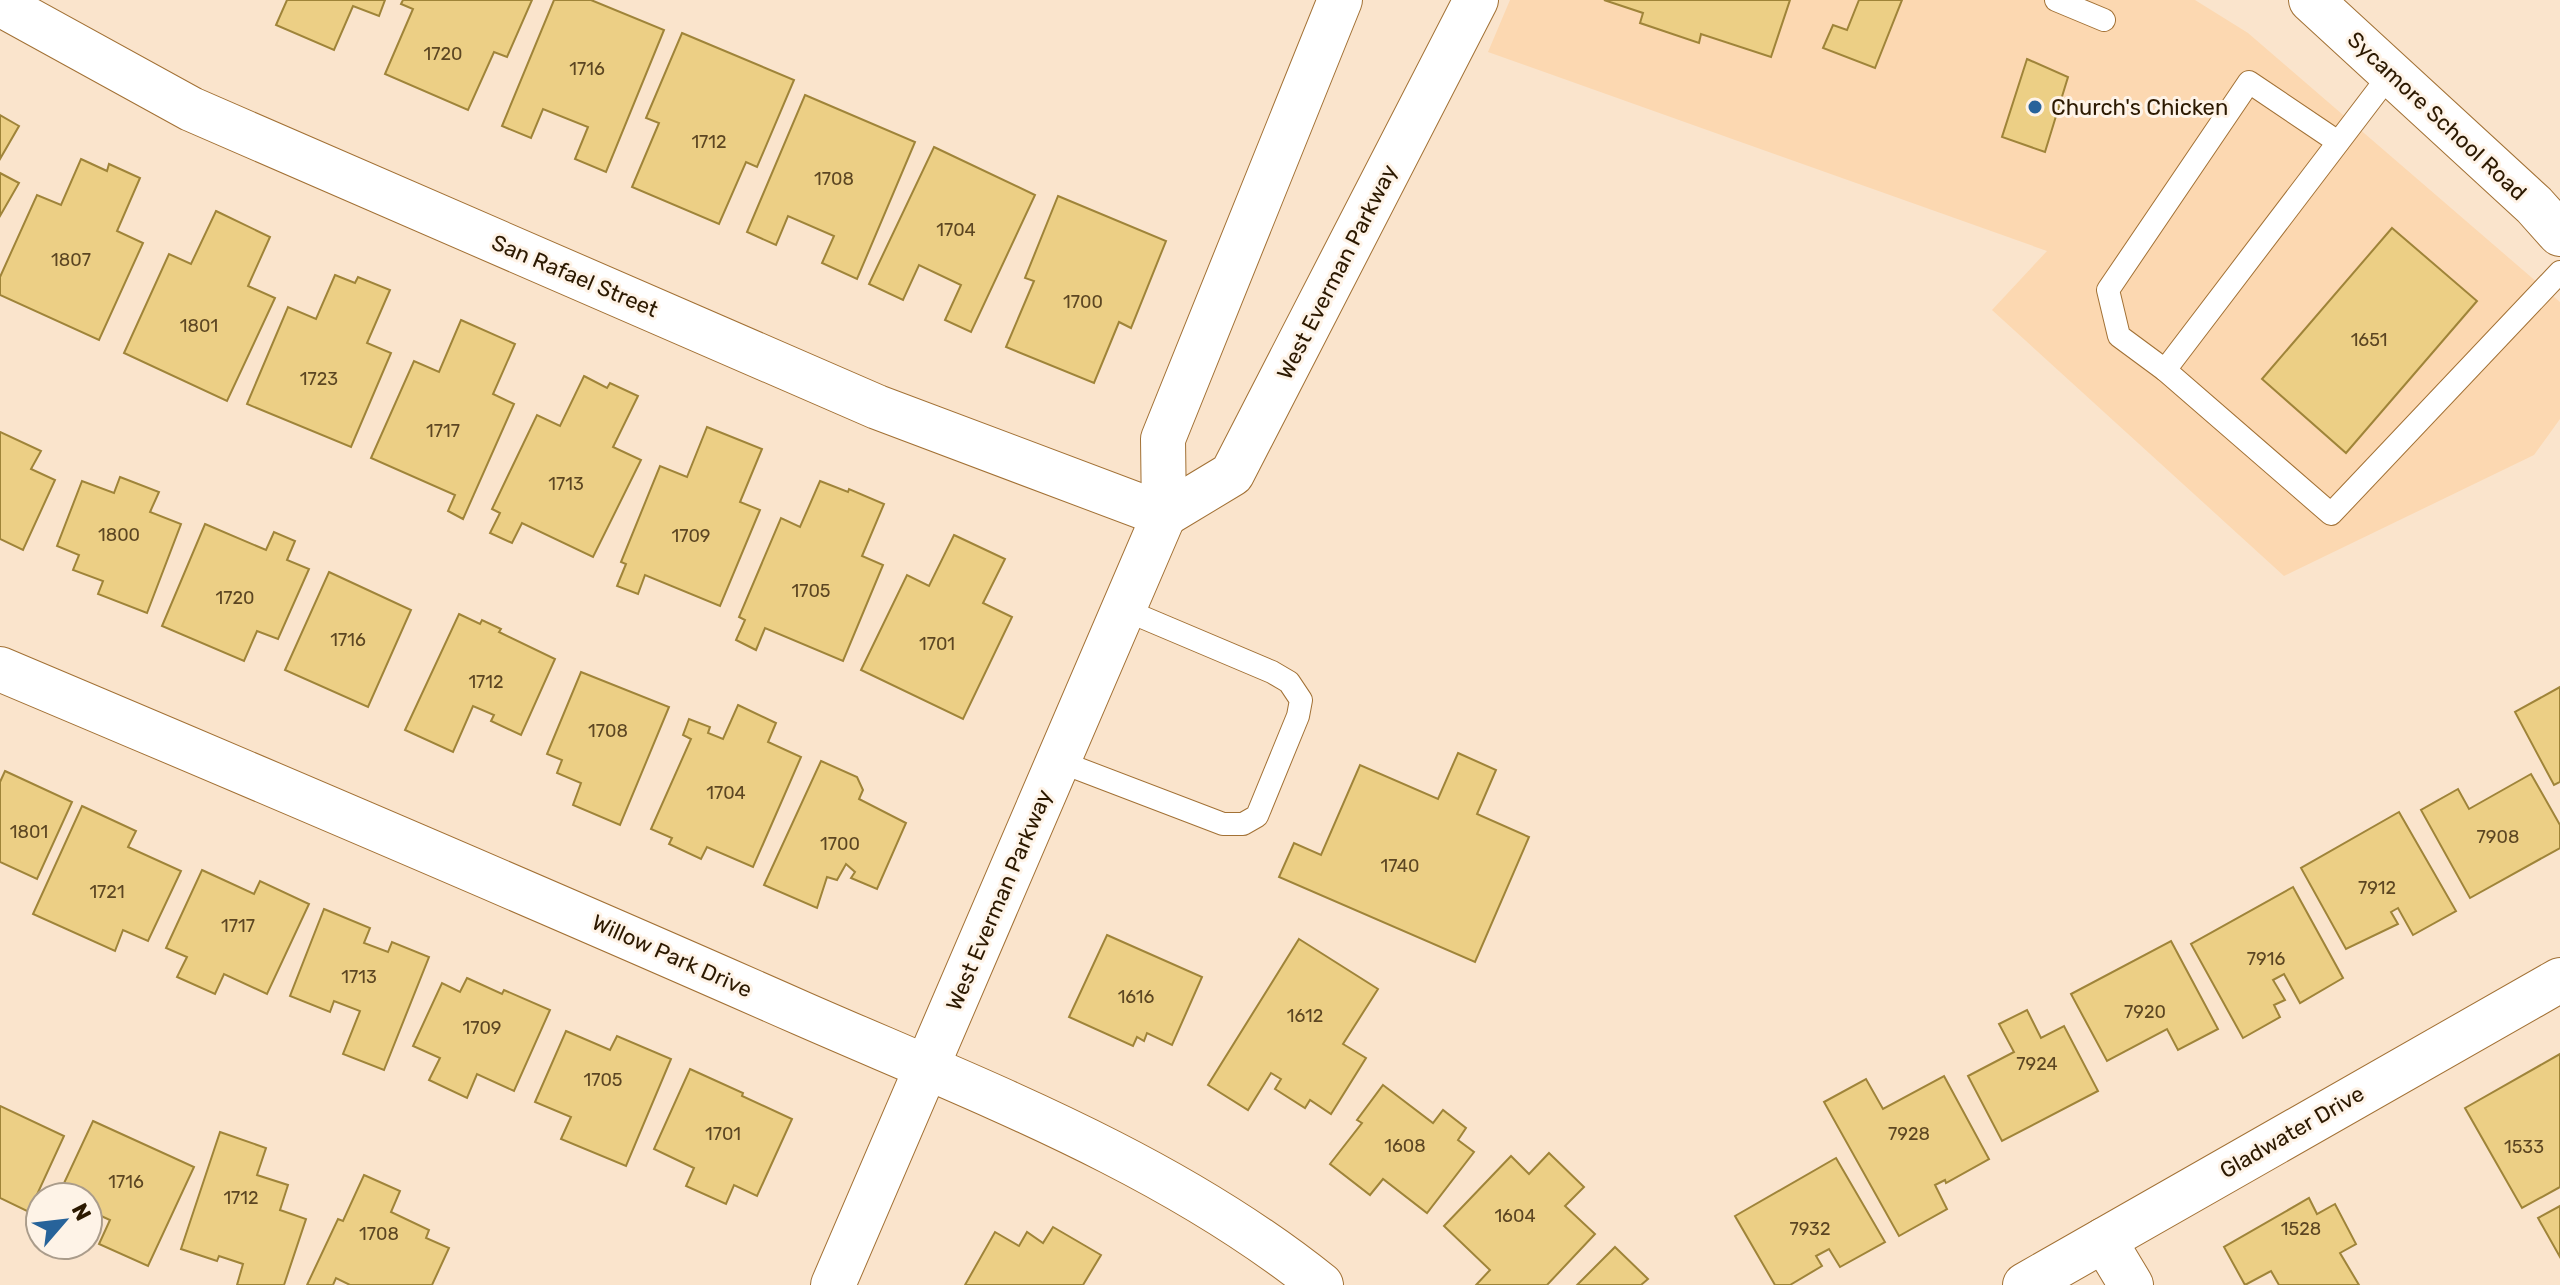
<svg xmlns="http://www.w3.org/2000/svg" width="2560" height="1285" font-family="Rubik,sans-serif">
<rect width="100%" height="100%" fill="#fae4cc"/>
<!-- built -->
<path fill="#fcd8b1" d="M1510 0H2195L2248 33 2560 302V419L2534 455 2284 576 1992 310 2047 251 1488 52Z"/>
<!-- building -->
<g fill="#eccf85" stroke="#9f8439" stroke-width="2">
<path d="M287 0H385L379 16 353 6 334 50 276 25Z"/>
<path d="M403 0H532L507 57 494 52 468 110 385 74 413 9 401 4Z"/>
<path d="M554 0H591L664 30 606 172 575 159 588 127 543 109 531 138 502 126Z"/>
<path d="M1604 0H1790L1771 57 1701 34 1699 43 1640 23 1643 13Z"/>
<path d="M1859 0H1902L1875 68 1823 48 1833 25 1847 30Z"/>
<path d="M682 33 794 80 757 167 746 162 719 224 632 187 659 123 646 118Z"/>
<path d="M2027 59 2068 77 2045 152 2002 137Z"/>
<path d="M805 95 915 142 857 279 822 263 834 236 788 216 776 245 747 232Z"/>
<path d="M0 115 19 126 0 159Z"/>
<path d="M934 147 1035 195 971 332 945 320 961 285 919 265 903 300 869 284Z"/>
<path d="M81 159 107 171 109 164 140 178 117 231 143 243 99 340 0 295V277L37 195 61 205Z"/>
<path d="M0 173 19 183 0 216Z"/>
<path d="M1058 196 1166 241 1131 328 1119 322 1094 383 1006 347 1034 281 1025 278Z"/>
<path d="M216 211 270 237 248 286 275 298 227 401 124 353 169 254 191 264Z"/>
<path d="M2392 228 2477 301 2346 453 2262 379Z"/>
<path d="M335 275 355 283 358 277 390 290 367 343 391 353 351 447 247 404 288 307 316 319Z"/>
<path d="M461 320 515 344 493 394 514 404 463 519 448 511 455 495 371 458 414 361 439 372Z"/>
<path d="M584 376 607 388 610 383 638 396 613 447 641 460 593 557 522 523 512 543 490 533 500 513 492 509 537 415 560 426Z"/>
<path d="M707 427 762 449 740 502 760 510 720 606 645 575 638 594 617 586 626 564 621 562 660 466 687 477Z"/>
<path d="M0 432 41 451 31 469 55 480 23 550 0 539Z"/>
<path d="M120 477 159 492 150 512 181 524 147 613 98 594 103 581 73 570 79 555 57 546 82 481 114 493Z"/>
<path d="M820 481 848 492 849 489 884 504 862 556 883 565 843 661 765 628 756 650 736 640 745 620 739 617 781 518 800 527Z"/>
<path d="M205 524 266 550 274 532 295 541 287 560 309 569 278 639 257 631 244 661 162 626Z"/>
<path d="M954 535 1005 559 983 603 1012 617 963 719 861 670 907 575 929 586Z"/>
<path d="M329 572 411 610 368 707 285 670Z"/>
<path d="M459 614 480 624 482 620 501 629 499 632 555 659 521 735 491 721 494 715 473 706 453 752 405 730Z"/>
<path d="M581 672 669 707 620 825 573 805 581 783 557 773 562 760 547 754Z"/>
<path d="M2560 687V782L2554 785 2515 712Z"/>
<path d="M738 705 776 723 768 742 801 757 753 867 707 847 701 859 669 844 672 838 651 829 691 739 683 735 689 719 710 727 708 733 723 739Z"/>
<path d="M1458 753 1496 770 1477 814 1529 837 1475 962 1279 877 1294 843 1321 855 1360 765 1438 799Z"/>
<path d="M821 761 857 777 863 790 859 799 906 823 877 889 851 878 855 872 846 864 837 880 827 877 817 908 764 885Z"/>
<path d="M5 771 72 802 37 879 0 862V782Z"/>
<path d="M2531 774 2560 825V848L2470 898 2421 810 2458 789 2469 809Z"/>
<path d="M82 806 136 831 128 847 181 871 148 941 123 930 115 951 33 914Z"/>
<path d="M2399 812 2456 911 2413 935 2398 908 2391 912 2398 924 2346 949 2301 868Z"/>
<path d="M202 870 254 894 260 881 309 904 267 994 224 974 215 994 177 977 187 957 166 948Z"/>
<path d="M2293 887 2343 978 2300 1003 2284 974 2273 980 2285 1000 2274 1005 2280 1017 2243 1038 2191 944Z"/>
<path d="M324 909 370 928 364 943 388 952 392 942 429 957 384 1070 343 1054 360 1011 334 1001 330 1012 290 996Z"/>
<path d="M1107 935 1202 977 1172 1045 1147 1033 1144 1041 1137 1037 1133 1046 1069 1017Z"/>
<path d="M1299 939 1378 989 1343 1044 1366 1058 1331 1114 1310 1100 1305 1108 1275 1089 1281 1079 1271 1073 1248 1110 1208 1085Z"/>
<path d="M2171 941 2218 1029 2178 1050 2167 1029 2107 1061 2071 994Z"/>
<path d="M467 978 502 994 504 990 550 1010 514 1091 477 1074 467 1098 429 1080 440 1058 413 1046 442 983 460 992Z"/>
<path d="M2027 1010 2041 1038 2064 1026 2098 1091 2002 1141 1968 1076 2014 1052 1999 1024Z"/>
<path d="M566 1031 610 1050 617 1036 671 1059 626 1166 561 1139 571 1117 535 1102Z"/>
<path d="M2560 1054V1187L2522 1208 2465 1108Z"/>
<path d="M690 1069 743 1093 742 1096 792 1119 757 1196 734 1185 726 1204 686 1186 694 1168 654 1149Z"/>
<path d="M1944 1076 1989 1159 1946 1183 1945 1180 1935 1185 1947 1209 1899 1236 1824 1102 1866 1079 1883 1109Z"/>
<path d="M1383 1085 1433 1123 1443 1110 1466 1128 1458 1140 1474 1152 1427 1213 1383 1179 1370 1195 1330 1164 1362 1123 1357 1120Z"/>
<path d="M0 1106 64 1136 29 1212 0 1198Z"/>
<path d="M93 1121 194 1167 148 1266 99 1244 110 1220 88 1210V1197L58 1196Z"/>
<path d="M220 1132 266 1148 257 1175 288 1185 280 1210 306 1219 284 1285H237L243 1264 219 1256 217 1261 181 1249Z"/>
<path d="M1549 1153 1584 1187 1565 1206 1595 1234 1547 1285H1476L1490 1270 1444 1226 1511 1156 1529 1174Z"/>
<path d="M1836 1158 1885 1242 1840 1267 1829 1249 1816 1256 1822 1266 1790 1285H1775L1735 1216Z"/>
<path d="M364 1175 400 1191 391 1212 429 1230 426 1238 449 1248 432 1285H350L336 1278 333 1285H307L338 1219 343 1221Z"/>
<path d="M2309 1198 2317 1214 2335 1204 2356 1244 2340 1253 2359 1285H2279L2271 1271 2245 1285 2224 1247Z"/>
<path d="M2560 1206V1257L2538 1218Z"/>
<path d="M1053 1227 1101 1255 1083 1285H965L995 1232 1019 1246 1027 1232 1043 1243Z"/>
<path d="M1615 1247 1648 1279 1641 1285H1577Z"/>
</g>
<g fill="none" stroke-linecap="round" stroke-linejoin="round">
<defs>
<g id="service">
<path d="M2056 0 2104 20"/>
<path d="M2391 73 2165 370 2331 514 2560 272"/>
<path d="M2165 370 2119 336 2108 290 2249 82 2338 142"/>
<path d="M1058 761 1223 824H1243L1257 816 1298 716 1301 700 1289 682 1272 672 1123 609"/>
</g>
<g id="minor">
<path d="M0 4 191 109 877 407 1164 515"/>
<path d="M0 669C268 782 536 896 803 1014 981 1092 1168 1162 1321 1285"/>
<path d="M2104 1240 2131 1285"/>
<path d="M2025 1285 2560 980"/>
</g>
<g id="tertiary">
<path d="M1164 515 1232 474 1476 0"/>
<path d="M833 1285 1164 515 1163 439 1340 0"/>
</g>
<path id="secondary" d="M2311 0 2534 205 2560 234"/>
</defs>
<!-- service casing -->
<use href="#service" stroke="#a27135" stroke-width="24"/>
<!-- minor casing -->
<use href="#minor" stroke="#a27135" stroke-width="46"/>
<!-- tertiary casing -->
<use href="#tertiary" stroke="#a27135" stroke-width="46"/>
<!-- secondary casing -->
<use href="#secondary" stroke="#a27135" stroke-width="46"/>
<!-- service -->
<use href="#service" stroke="#fff" stroke-width="22"/>
<!-- minor -->
<use href="#minor" stroke="#fff" stroke-width="44"/>
<!-- tertiary -->
<use href="#tertiary" stroke="#fff" stroke-width="44"/>
<!-- secondary -->
<use href="#secondary" stroke="#fff" stroke-width="44"/>
</g>
<!-- markers -->
<circle fill="#27639a" stroke="#fef3e7" stroke-width="3" cx="2035" cy="107" r="8"/>
<g text-anchor="middle" dominant-baseline="central" stroke-width="6" stroke-linejoin="round" paint-order="stroke">
<!-- number labels -->
<g font-size="18" fill="#5c4622">
<text x="443" y="54">1720</text>
<text x="587" y="69">1716</text>
<text x="709" y="142">1712</text>
<text x="834" y="179">1708</text>
<text x="956" y="230">1704</text>
<text x="71" y="260">1807</text>
<text x="1083" y="302">1700</text>
<text x="199" y="326">1801</text>
<text x="2369" y="340">1651</text>
<text x="319" y="379">1723</text>
<text x="443" y="431">1717</text>
<text x="566" y="484">1713</text>
<text x="119" y="535">1800</text>
<text x="691" y="536">1709</text>
<text x="811" y="591">1705</text>
<text x="235" y="598">1720</text>
<text x="348" y="640">1716</text>
<text x="937" y="644">1701</text>
<text x="486" y="682">1712</text>
<text x="608" y="731">1708</text>
<text x="726" y="793">1704</text>
<text x="29" y="832">1801</text>
<text x="2498" y="837">7908</text>
<text x="840" y="844">1700</text>
<text x="1400" y="866">1740</text>
<text x="2377" y="888">7912</text>
<text x="107" y="892">1721</text>
<text x="238" y="926">1717</text>
<text x="2266" y="959">7916</text>
<text x="359" y="977">1713</text>
<text x="1136" y="997">1616</text>
<text x="2145" y="1012">7920</text>
<text x="1305" y="1016">1612</text>
<text x="482" y="1028">1709</text>
<text x="2037" y="1064">7924</text>
<text x="603" y="1080">1705</text>
<text x="723" y="1134">1701</text>
<text x="1909" y="1134">7928</text>
<text x="1405" y="1146">1608</text>
<text x="2524" y="1147">1533</text>
<text x="126" y="1182">1716</text>
<text x="241" y="1198">1712</text>
<text x="1515" y="1216">1604</text>
<text x="1810" y="1229">7932</text>
<text x="2301" y="1229">1528</text>
<text x="379" y="1234">1708</text>
</g>
<!-- poi labels -->
<g font-size="22" fill="#2c1901" stroke="#fef3e7" text-anchor="start">
<text x="2051" y="107">Church's Chicken</text>
</g>
<!-- street labels -->
<g font-size="22" fill="#2c1901" stroke="#fef3e7">
<text transform="translate(2437 116) rotate(43)">Sycamore School Road</text>
<text transform="translate(1337 272) rotate(-63)">West Everman Parkway</text>
<text transform="translate(575 276) rotate(23)">San Rafael Street</text>
<text transform="translate(999 900) rotate(-67)">West Everman Parkway</text>
<text transform="translate(672 956) rotate(24)">Willow Park Drive</text>
<text transform="translate(2292 1132) rotate(-30)">Gladwater Drive</text>
</g>
</g>
<!-- north arrow -->
<g transform="translate(64 1221) rotate(62)"><circle r="38" fill="#fef3e7" stroke="#aa9c8b" stroke-width="2"/>
<path d="M0-6L14 30L0 20L-14 30Z" fill="#27639a"/>
<text y="-12" font-size="22" font-weight="bold" text-anchor="middle" fill="#2c1901">N</text>
</g>
</svg>
